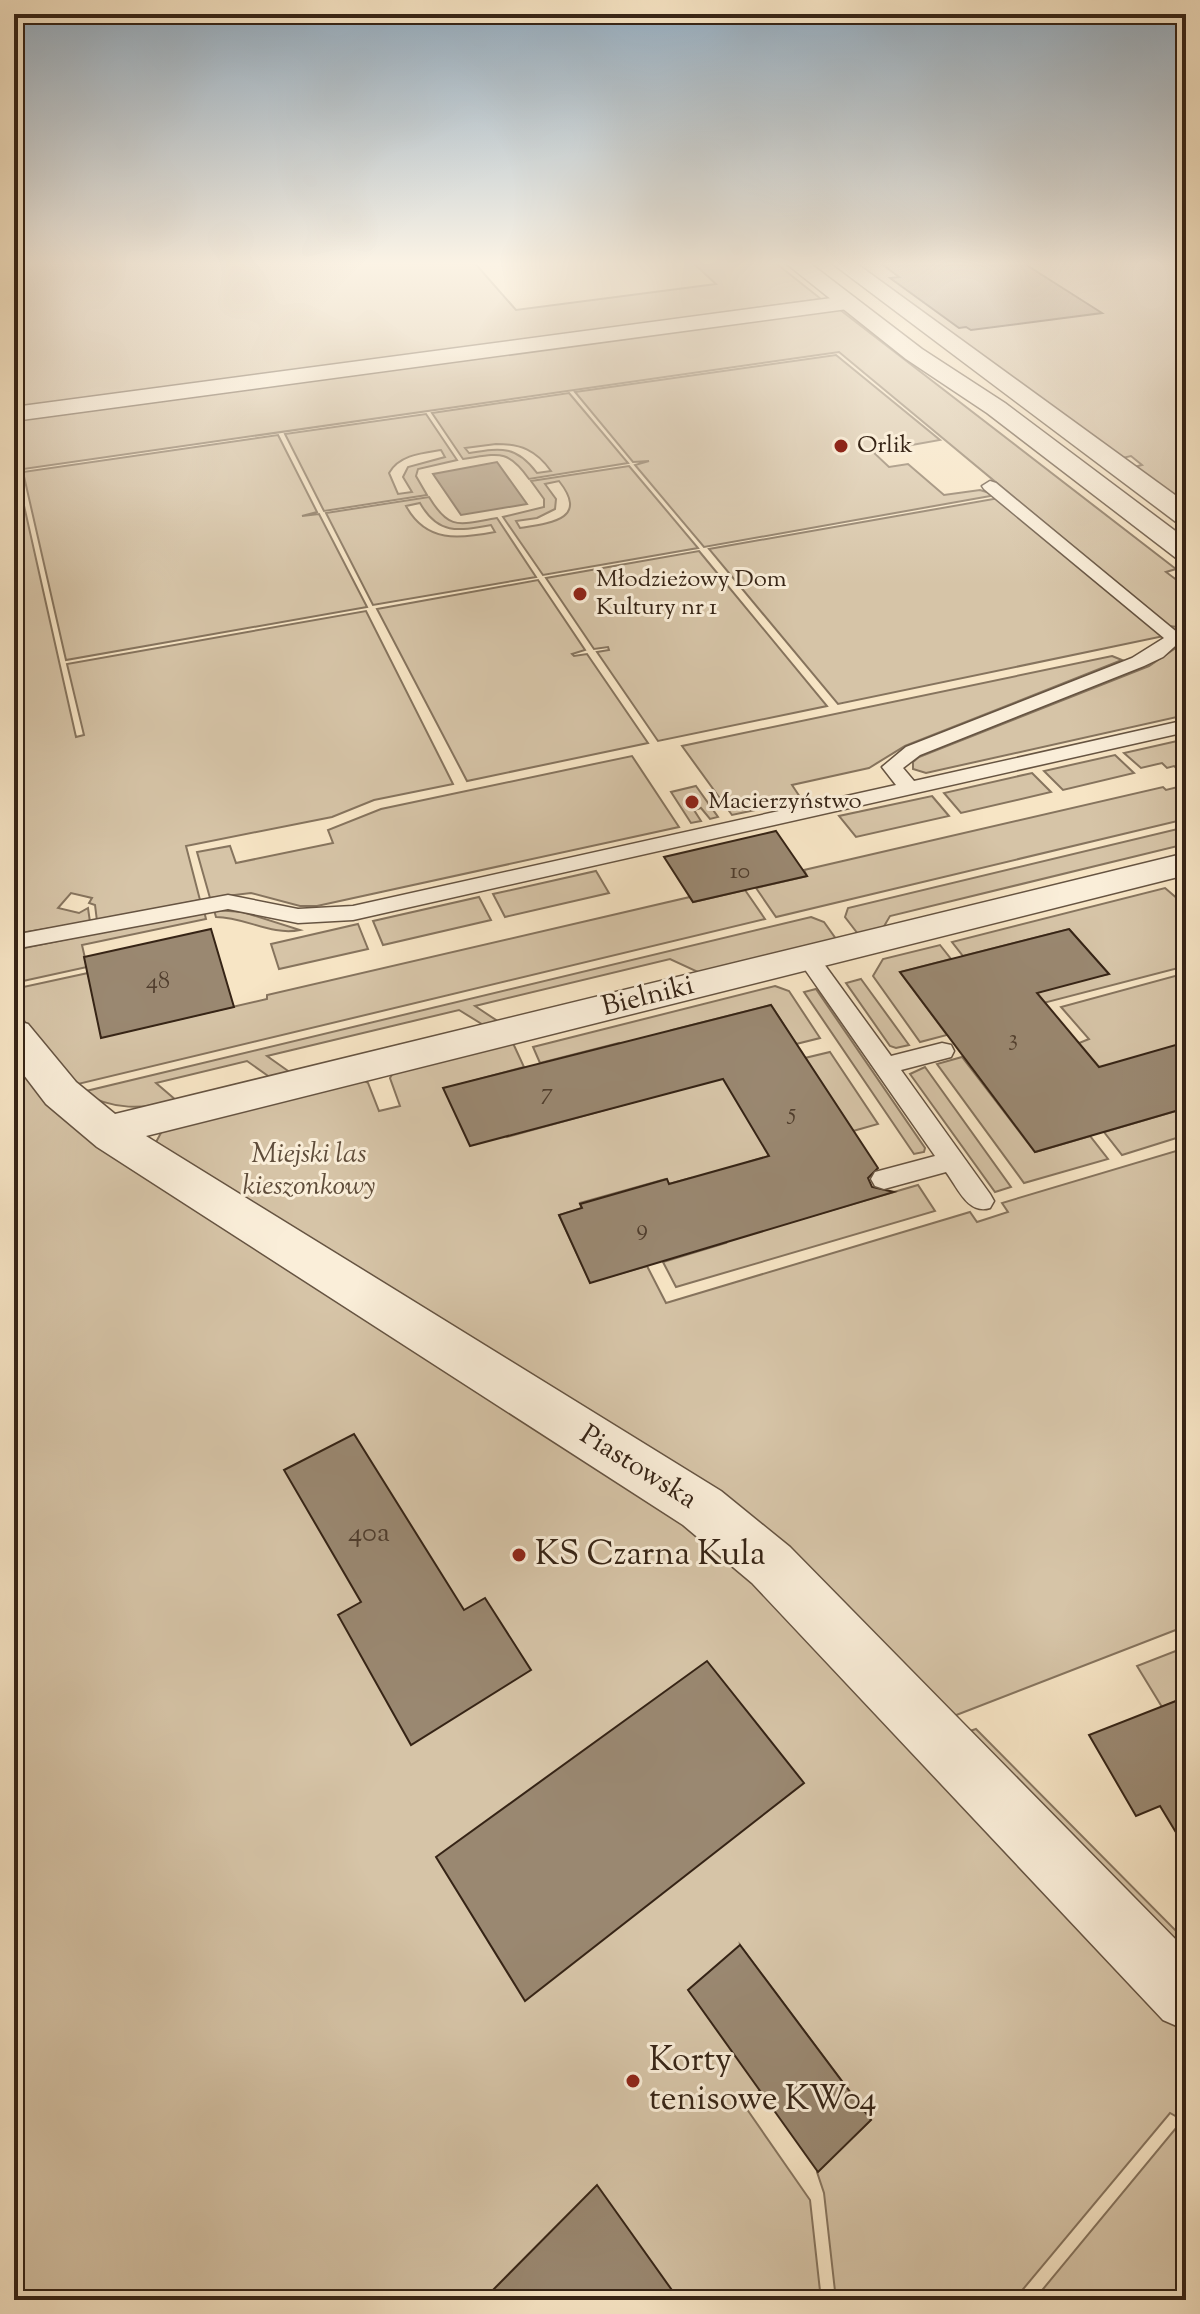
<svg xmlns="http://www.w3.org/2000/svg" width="1200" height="2314" font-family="'Sorts Mill Goudy',serif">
<rect width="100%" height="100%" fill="#f7e5c5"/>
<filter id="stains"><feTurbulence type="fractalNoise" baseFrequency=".0025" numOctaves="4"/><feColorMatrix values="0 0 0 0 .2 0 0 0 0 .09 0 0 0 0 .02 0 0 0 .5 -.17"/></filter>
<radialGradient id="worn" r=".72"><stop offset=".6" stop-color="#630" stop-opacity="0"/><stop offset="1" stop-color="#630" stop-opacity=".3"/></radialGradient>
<!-- green -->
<g fill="#d6c4a7" stroke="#86745e" stroke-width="2" fill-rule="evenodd">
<path d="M14 261H473L516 310 716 284 691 261H773L821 299 14 410Z"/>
<path d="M847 261H1186V504L1130 468 1142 465 1131 456 1118 459 884 283Z"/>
<path d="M839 309 1176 569 1166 572 1186 587V628L1169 626 839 352 16 470 76 737 84 735 67 664 366 611 453 784 374 800 332 817 186 846 200 900 97 921 95 905 89 903 92 898 71 893 58 908 79 913 88 908 90 922 14 934V419Z"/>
<path d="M836 355 940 440 873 452 889 467 908 464 944 495 980 490 996 495 704 547 635 465 649 461 633 462 575 392Z"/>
<path d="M569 393 628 463 529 479C507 448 498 454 463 459L432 413ZM496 444C521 444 536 450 551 471L537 473C516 445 501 448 469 453L465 448Z"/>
<path d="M426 414 457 460 418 469 416 476 427 495 324 511 285 434ZM441 450 445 457 408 467 403 477 412 492 398 494 389 473C399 455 422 453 441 450Z"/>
<path d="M278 435 317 512 302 516 319 514 367 607 66 660 23 472Z"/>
<path d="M629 466 698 548 543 575 503 517 544 507V499L531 481ZM559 481C589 519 552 523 520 528L516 521 537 518 555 509 556 499 545 484Z"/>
<path d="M429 497C450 532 460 524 497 518L536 577 373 605 326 513ZM420 503C438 535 458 531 491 525L495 532C459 539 426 543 406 506Z"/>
<path d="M999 498 1164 636 838 704 709 549Z"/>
<path d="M699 551 827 706 658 741 597 652 609 650 608 647 594 649 546 578Z"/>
<path d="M538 580 585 650 572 654 574 656 587 654 648 743 467 781 377 609Z"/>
<path d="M1186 641V715L926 773 913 769V762L919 757 1149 666Z"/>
<path d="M1112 656 1122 660 905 746 869 768 792 785 802 800 732 815 682 746Z"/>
<path d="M1186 739V777L1174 766 1167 768 1162 763 1141 768 1124 753Z"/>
<path d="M1115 755 1134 773 1063 790 1044 771Z"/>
<path d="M632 756 679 827 317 906H300L251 893 210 898 197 852 230 846 236 863 333 843 328 830 381 809Z"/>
<path d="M1032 773 1051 792 961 813 944 793Z"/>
<path d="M1186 785V819L776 917 756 888 807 876 804 870 1163 787 1166 790Z"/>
<path d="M696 786 718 817 710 819 701 808 694 810 701 821 691 823 671 792Z"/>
<path d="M932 796 949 816 856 837 839 816Z"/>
<path d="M1186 827V844L890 916 883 928 858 934 845 917 848 908Z"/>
<path d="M596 871 609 893 505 917 493 894Z"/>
<path d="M1165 888 1186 906V966L1032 1006 1019 991 1109 974 1069 929 963 956 952 942Z"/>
<path d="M745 890 765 919 74 1085C55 1061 14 1021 14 989L88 973 102 1037 267 999V995L690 897 693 902Z"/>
<path d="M479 897 491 920 383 945 373 921Z"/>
<path d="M214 910 243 912 300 930C271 936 245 917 216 917Z"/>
<path d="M204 911 206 919 82 945 87 967 14 983V950Z"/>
<path d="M811 917 824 922 836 939 700 973 670 959 475 1006 499 1022 485 1026 459 1010 267 1056 291 1073 271 1078 247 1061 156 1083 177 1101C143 1109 113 1111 82 1092Z"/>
<path d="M358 924 368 949 279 969 271 944Z"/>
<path d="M940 945 951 959 900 972 947 1035 920 1042 873 976 883 959Z"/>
<path d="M1186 973V1042L1090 1077 1079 1043 1089 1039 1061 1007Z"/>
<path d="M861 979 909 1045 896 1048 890 1046 846 983Z"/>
<path d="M775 986 789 991 820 1038 796 1044 771 1005 672 1030 726 1078 772 1155 748 1162 784 1224 918 1185 935 1211 676 1287 663 1262 726 1243 691 1178 669 1184 666 1179 580 1203 582 1208 559 1215 590 1282 647 1266 666 1303 970 1212 977 1222 1008 1212 1002 1203 1186 1148V1626L946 1719 783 1552 155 1144 162 1131 361 1079 368 1083 379 1111 400 1106 390 1078 394 1071 512 1041 524 1067 446 1088 507 1137 648 1098 619 1043 540 1063 533 1047Z"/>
<path d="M816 989 925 1148 924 1152 914 1154 804 992Z"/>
<path d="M830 1052 878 1124 853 1131 805 1058Z"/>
<path d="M962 1057 1035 1152 1090 1136 1108 1159 1024 1183 937 1064Z"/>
<path d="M14 1058 724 1545 1186 2028V2122L1170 2113 1014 2300H836L824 2193 817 2172 871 2120 740 1945 760 2090 744 2105 810 2200 821 2300H14Z"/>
<path d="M925 1067 1011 1187 995 1192 910 1074Z"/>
<path d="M1186 1108V1135L1122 1155 1104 1132Z"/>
<path d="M1186 1647V1697L1162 1707 1137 1666Z"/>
<path d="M976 1729 1179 1934 1186 1932V1965L961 1734Z"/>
<path d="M1176 2128 1186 2134V2300H1034Z"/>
</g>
<!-- water -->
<path fill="#b5a38a" stroke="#82705c" stroke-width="2" d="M497 462 527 504 461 515 433 474Z"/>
<!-- building -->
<g fill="#9a8871" stroke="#362416" stroke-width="2">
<path d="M878 261H1020L1102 313 971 330 966 327 959 328 890 278 899 277Z"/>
<path d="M776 831 807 876 693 902 664 857Z"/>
<path d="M211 929 234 1007 101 1038 84 957Z"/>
<path d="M1069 929 1109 974 1037 993 1099 1067 1186 1042V1108L1035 1152 900 972Z"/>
<path d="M771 1005 876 1165 878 1168 868 1178 872 1187 894 1192 590 1283 559 1215 582 1208 580 1204 667 1179 669 1184 769 1156 723 1079 470 1146 443 1088Z"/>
<path d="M354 1434 464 1610 485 1598 531 1670 411 1745 338 1615 361 1602 284 1470Z"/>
<path d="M707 1661 804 1783 525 2001 436 1857Z"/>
<path d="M1186 1697V1849L1160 1806 1136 1816 1089 1735Z"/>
<path d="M740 1945 871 2120 818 2172 688 1990Z"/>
<path d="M597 2185 679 2300H483Z"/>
</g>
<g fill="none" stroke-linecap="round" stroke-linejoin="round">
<defs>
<g id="service">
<path d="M990 481 996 483 1184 638 1163 657 1144 666 920 755 903 768 914 781 1186 720V732L353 920 298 923 228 909 14 949V935L228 895 298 909 353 906 896 785 882 767 906 747 1132 658 1164 638 984 489 982 486Z"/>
<path d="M808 950 816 953 891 1056 942 1043 951 1045 954 1051 951 1057 901 1070 990 1194 994 1201 990 1208C968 1215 958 1188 946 1172L884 1189 875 1186 871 1179 875 1172 935 1156 797 958 800 953Z"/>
</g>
<g id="minor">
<path d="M829 261H853L1186 503V524L1176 522Z"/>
<path d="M847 296 855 298 858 303 855 308 14 421V407Z"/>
<path d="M1186 853V875L146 1136 721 1491 790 1547 1186 1950V2030L1163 2020 752 1583 683 1525 97 1147 46 1104 14 1062V1020L28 1024 76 1082 115 1114Z"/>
</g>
<path id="tertiary" d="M783 261H807L922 349 1005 403 1186 539V560L1176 558 987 413 906 359Z"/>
</defs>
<!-- service casing -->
<use href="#service" stroke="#665442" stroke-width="3"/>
<!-- minor casing -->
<use href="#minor" stroke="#665442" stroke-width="3"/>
<!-- tertiary casing -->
<use href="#tertiary" stroke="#665442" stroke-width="3"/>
<!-- service -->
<use href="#service" fill="#faeed9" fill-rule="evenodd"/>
<!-- minor -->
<use href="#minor" fill="#faeed9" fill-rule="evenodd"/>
<!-- tertiary -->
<use href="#tertiary" fill="#faeed9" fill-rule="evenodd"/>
</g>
<!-- sky -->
<linearGradient id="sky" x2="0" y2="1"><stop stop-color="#93adc2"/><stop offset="0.45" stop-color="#fbf3e5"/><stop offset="1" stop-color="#fbf3e5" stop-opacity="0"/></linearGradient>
<rect width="1200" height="585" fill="url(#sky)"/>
<!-- markers -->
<g fill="#8f2418" stroke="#faeed9" stroke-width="3">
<circle cx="841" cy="446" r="8"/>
<circle cx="580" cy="594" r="8"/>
<circle cx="692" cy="802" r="8"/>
<circle cx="519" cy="1555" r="8"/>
<circle cx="633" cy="2081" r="8"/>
</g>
<g text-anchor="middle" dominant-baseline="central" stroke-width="6" stroke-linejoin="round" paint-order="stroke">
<!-- far-poi labels -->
<g font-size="24" fill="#362416" stroke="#faeed9" text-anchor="start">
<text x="857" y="446">Orlik</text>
<text x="596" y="580">Młodzieżowy Dom<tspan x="596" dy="28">Kultury nr 1</tspan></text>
<text x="708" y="802">Macierzyństwo</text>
</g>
<!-- number labels -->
<g font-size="24" fill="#4f3d2d">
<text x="740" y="872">10</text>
<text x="158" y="982">48</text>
<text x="1013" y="1039">3</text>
<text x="547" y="1093">7</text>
<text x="792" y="1113">5</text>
<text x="642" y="1229">9</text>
</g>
<!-- street labels -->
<g font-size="28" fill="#362416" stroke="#faeed9">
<text transform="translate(648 997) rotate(-14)">Bielniki</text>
<text transform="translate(638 1468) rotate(32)">Piastowska</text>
</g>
<!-- park labels -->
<g font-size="28" font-style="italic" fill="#5e4c3a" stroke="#faeed9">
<text x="309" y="1155">Miejski las<tspan x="309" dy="32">kieszonkowy</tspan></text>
</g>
<!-- near-number labels -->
<g font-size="28" fill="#4f3d2d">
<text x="369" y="1534">40a</text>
</g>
<!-- near-poi labels -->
<g font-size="34" fill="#362416" stroke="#faeed9" text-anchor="start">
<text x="535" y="1555">KS Czarna Kula</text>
<text x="649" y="2061">Korty<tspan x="649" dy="39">tenisowe KW04</tspan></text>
</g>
</g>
<!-- margin -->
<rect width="1200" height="2314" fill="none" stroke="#f7e5c5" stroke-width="48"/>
<rect x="16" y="16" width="1168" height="2282" fill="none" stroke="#362416" stroke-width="4"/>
<rect x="24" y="24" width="1152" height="2266" fill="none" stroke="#362416" stroke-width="2"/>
<rect width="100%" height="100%" filter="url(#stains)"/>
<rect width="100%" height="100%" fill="url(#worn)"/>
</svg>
